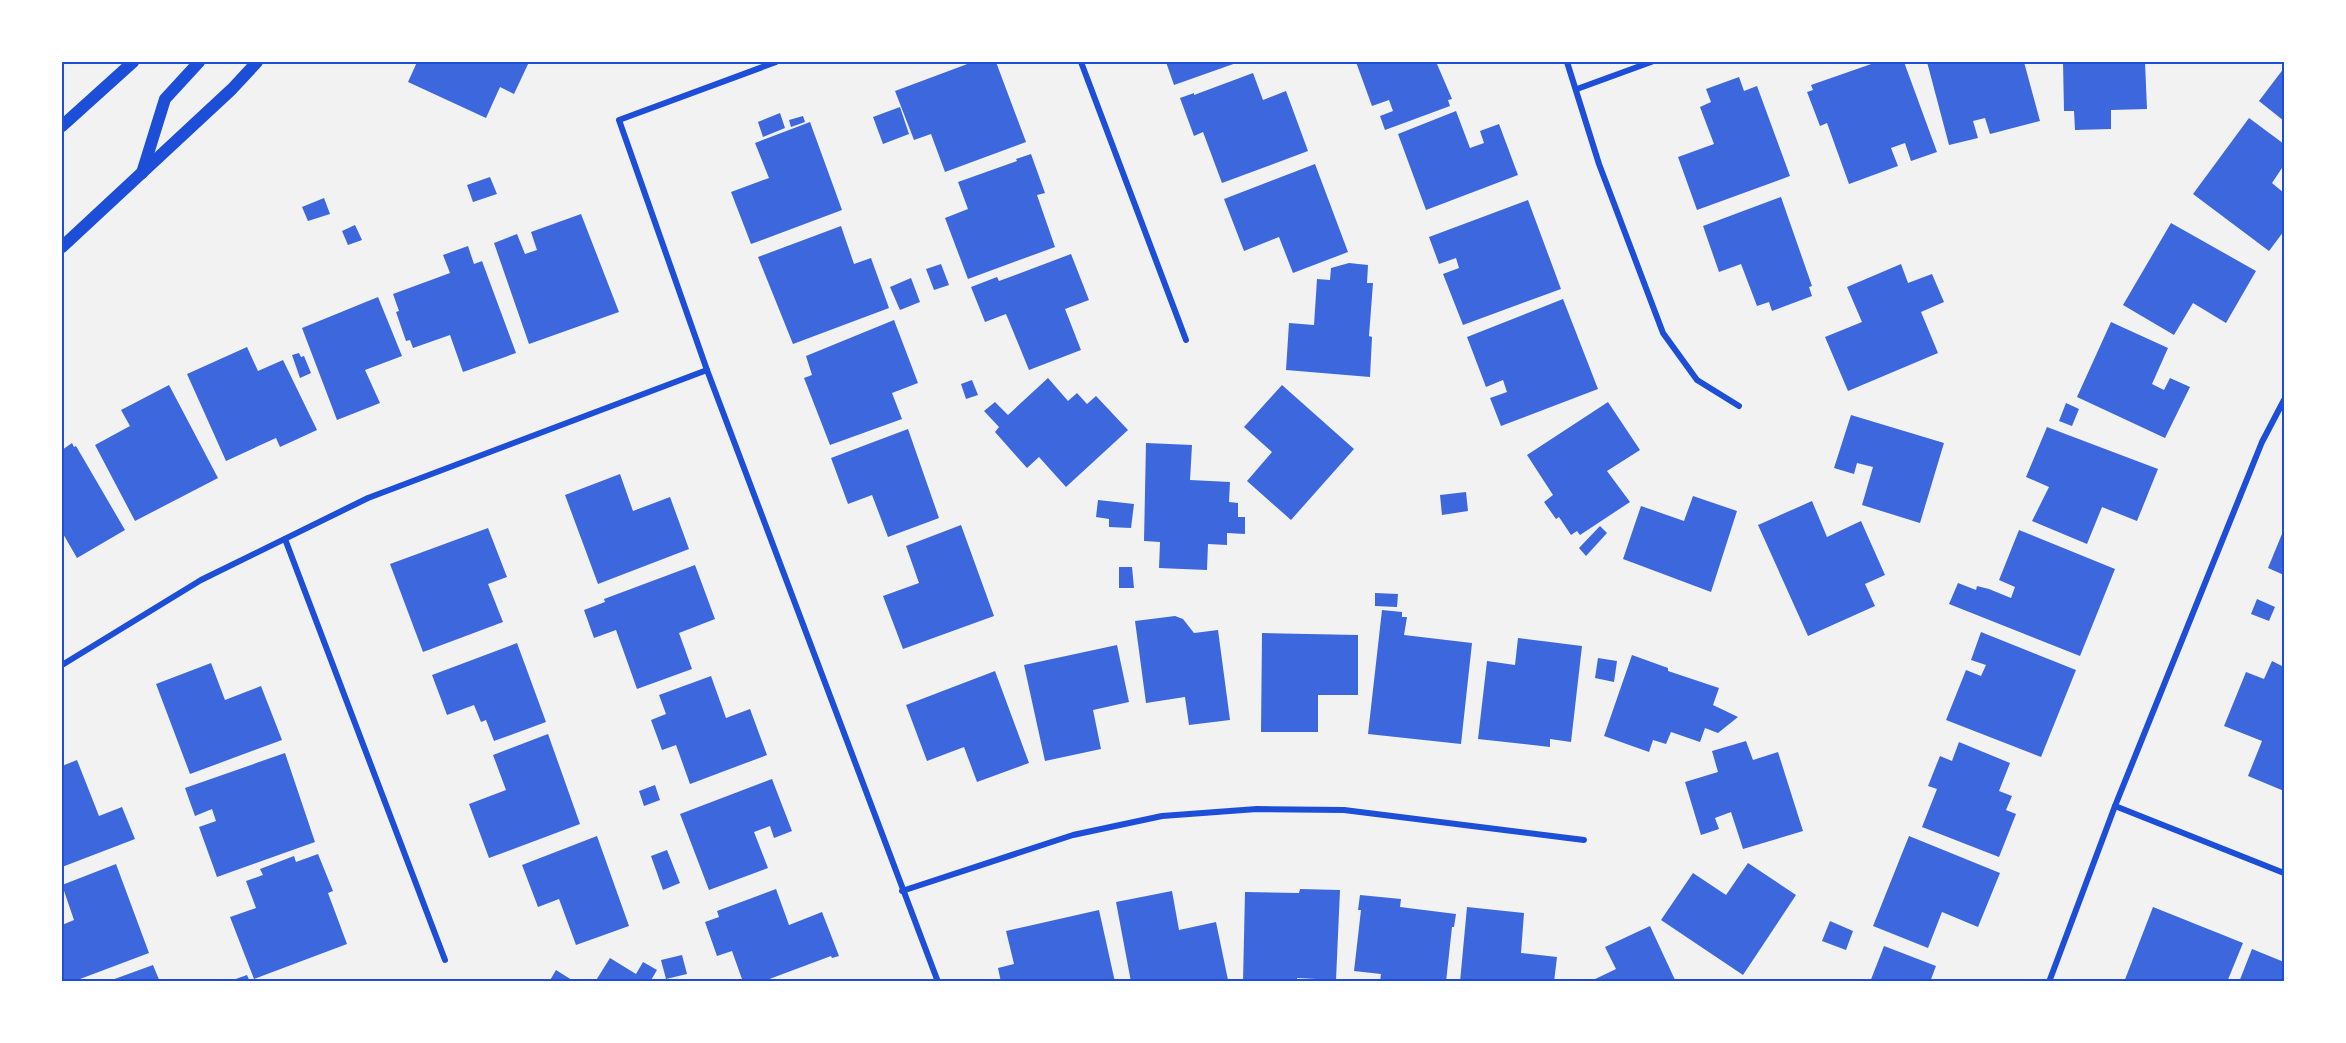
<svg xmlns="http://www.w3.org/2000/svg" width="2346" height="1043" font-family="Overpass,sans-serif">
<rect width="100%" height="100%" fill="#f2f2f2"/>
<!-- building -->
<g fill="#3d67dc">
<path d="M417 62H529L514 94 500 87 486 118 408 82Z"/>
<path d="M969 62H996L1026 142 945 172 931 134 914 140 895 91 970 63Z"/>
<path d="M1166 62H1239L1174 85Z"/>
<path d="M1356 62H1442L1437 64 1452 99 1448 100 1450 106 1385 130 1380 116 1393 111 1389 100 1372 106Z"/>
<path d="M1877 62H1904L1937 152 1911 161 1905 143 1891 148 1898 166 1849 184 1827 123 1820 126 1807 92 1813 90 1811 85Z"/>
<path d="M1927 62H2024L2040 121 1990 134 1985 118 1973 121 1978 138 1949 145Z"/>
<path d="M2063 62H2145L2147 109 2111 110V129L2075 130 2074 111H2064Z"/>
<path d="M2284 68V121L2259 101Z"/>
<path d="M1253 73 1263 100 1286 91 1308 151 1222 183 1203 132 1194 136 1180 98 1194 93V95Z"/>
<path d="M1739 77 1744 91 1757 86 1790 176 1697 210 1678 157 1714 144 1700 107 1711 102 1706 89Z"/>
<path d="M900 107 909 134 883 144 873 117Z"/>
<path d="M1456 111 1470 148 1484 143 1480 131 1499 124 1518 175 1426 210 1398 134Z"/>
<path d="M780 113 785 128 763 137 758 122Z"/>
<path d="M803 116 805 122 791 127 789 120Z"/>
<path d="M2249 118 2284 144V165L2272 183 2284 193V231L2269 251 2193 194Z"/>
<path d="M810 122 842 210 751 244 731 192 769 178 755 143Z"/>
<path d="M1031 154 1045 193 1037 195 1055 247 968 279 945 218 968 209 958 182 1017 161 1016 159Z"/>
<path d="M1315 164 1348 252 1293 273 1279 237 1244 251 1224 199Z"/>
<path d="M490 177 497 194 473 202 467 185Z"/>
<path d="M1781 197 1812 286 1809 287 1812 296 1772 311 1769 302 1757 306 1741 264 1719 272 1703 226Z"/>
<path d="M324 198 330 214 308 221 302 207Z"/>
<path d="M1528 200 1561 289 1463 325 1443 274 1459 268 1456 258 1439 264 1429 237Z"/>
<path d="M581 214 619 312 529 344 494 243 517 234 525 254 537 250 531 232Z"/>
<path d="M2171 223 2256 271 2226 323 2193 303 2174 335 2123 305Z"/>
<path d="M355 225 362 240 348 245 342 231Z"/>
<path d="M841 226 854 264 871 258 889 308 793 344 758 257Z"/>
<path d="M468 246 474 264 482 261 516 353 463 372 450 335 413 348 410 340 406 341 396 312 399 311 393 294 450 273 443 255Z"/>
<path d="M1071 254 1089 300 1065 309 1081 350 1029 370 1006 314 985 322 971 287 997 277 999 281Z"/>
<path d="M1349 263 1368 265 1367 283H1373L1369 336 1372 337 1370 377 1286 370 1289 323 1314 325 1317 279 1330 280 1331 268Z"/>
<path d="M941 264 949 285 934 290 926 269Z"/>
<path d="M1901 264 1908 283 1932 274 1944 302 1921 312 1938 353 1848 391 1825 337 1862 322 1847 287Z"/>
<path d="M911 278 920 302 900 310 890 287Z"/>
<path d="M378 297 402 356 365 370 380 403 337 420 302 328Z"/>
<path d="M1563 299 1598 389 1501 426 1490 398 1507 392 1503 380 1486 387 1467 337Z"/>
<path d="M894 320 918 383 892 393 902 419 830 445 804 378 812 375 806 356Z"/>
<path d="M2111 322 2168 348 2152 384 2164 390 2170 378 2190 387 2165 438 2077 397Z"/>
<path d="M247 347 258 371 283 360 317 430 280 447 276 438 226 461 187 374Z"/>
<path d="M299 353 301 357 304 356 311 373 300 378 292 355Z"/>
<path d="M1048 378 1068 401 1077 393 1087 404 1096 396 1128 430 1066 487 1039 457 1027 468 995 432 999 427 984 411 995 402 1008 415Z"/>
<path d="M972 380 978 395 966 399 961 384Z"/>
<path d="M169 385 218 478 135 521 95 445 130 426 121 410Z"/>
<path d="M1282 385 1354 449 1291 520 1247 481 1272 452 1244 427Z"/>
<path d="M1608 402 1640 450 1607 471 1630 502 1580 535 1577 531 1571 535 1559 517 1556 519 1544 502 1553 495 1527 455Z"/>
<path d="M2066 403 2079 409 2072 426 2059 421Z"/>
<path d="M1851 415 1944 443 1920 523 1862 505 1873 467 1857 463 1854 474 1834 468Z"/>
<path d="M2047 427 2158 469 2137 521 2102 507 2087 544 2032 521 2049 487 2026 477Z"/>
<path d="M908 429 939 518 888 537 872 495 848 504 831 458Z"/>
<path d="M72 443 74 447 76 446 125 530 77 558 62 532V450Z"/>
<path d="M1146 443 1192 445 1190 480 1230 482 1229 502 1238 503V517H1245V534L1227 533V545L1208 544 1207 570 1159 568 1160 542 1144 541Z"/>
<path d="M620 474 633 511 670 497 689 549 598 584 565 495Z"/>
<path d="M1466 492 1468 511 1442 515 1440 495Z"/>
<path d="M1693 496 1737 511 1711 592 1623 559 1641 506 1684 521Z"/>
<path d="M1098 500 1134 504 1131 528 1109 527V519L1096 517Z"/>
<path d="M1812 501 1827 537 1861 521 1885 575 1865 584 1875 606 1808 636 1758 525Z"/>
<path d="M961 525 994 616 903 649 883 596 919 583 906 546Z"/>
<path d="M1600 526 1607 533 1586 556 1579 548Z"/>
<path d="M488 528 507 577 488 584 503 622 423 652 390 564Z"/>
<path d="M2284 529V575L2268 568Z"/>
<path d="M2019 530 2115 569 2080 656 1949 604 1958 583 1976 590 1977 586 1989 589 2011 598 2015 587 1999 580Z"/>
<path d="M695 565 715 619 679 633 692 669 637 689 616 630 594 638 584 610 605 602 604 599Z"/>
<path d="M1119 567H1132L1134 588H1119Z"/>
<path d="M1375 593 1398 594 1397 607 1375 606Z"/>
<path d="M2257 599 2275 607 2269 621 2251 614Z"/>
<path d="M1382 610 1402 612V617H1407L1404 635 1472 643 1461 744 1368 734Z"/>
<path d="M1175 616 1183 619 1194 633 1218 630 1230 720 1189 725 1185 697 1146 703 1135 621Z"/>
<path d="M1981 632 2076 670 2041 757 1946 720 1966 670 1981 676 1986 665 1971 660Z"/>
<path d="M1262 633 1358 635V695H1318V732H1261Z"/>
<path d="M1518 638 1582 646 1571 742 1550 739V747L1478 739 1487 661 1515 665Z"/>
<path d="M517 643 546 722 494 741 486 720 481 722 474 705 447 715 432 675Z"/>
<path d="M1117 645 1129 702 1093 710 1101 749 1045 761 1024 665Z"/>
<path d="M1632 655 1668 668V671L1719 688 1713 705 1738 717 1718 733 1705 728 1700 742 1671 732 1666 744 1653 740 1649 752 1604 736Z"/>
<path d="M1598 658 1617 661 1614 682 1595 678Z"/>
<path d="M2272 661 2284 667V791L2248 776 2262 741 2224 726 2246 672 2264 679Z"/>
<path d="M211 663 225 700 261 686 282 740 190 774 156 684Z"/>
<path d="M995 671 1029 763 977 782 964 747 927 761 906 705Z"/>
<path d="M711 676 726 718 750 709 767 755 690 784 676 745 662 750 651 720 666 714 659 695Z"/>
<path d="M548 734 580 824 489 858 469 804 506 790 493 755Z"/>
<path d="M1746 741 1753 760 1778 752 1803 831 1743 849 1731 812 1715 818 1719 829 1701 835 1685 782 1718 772 1712 751Z"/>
<path d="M1959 742 2010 763 1999 791 2012 796 2006 810 2016 814 1999 857 1922 827 1937 789 1928 786 1940 756 1952 761Z"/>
<path d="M285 753 315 842 217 877 199 827 216 821 212 809 195 816 185 788Z"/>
<path d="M77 760 99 816 122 807 135 839 62 867V766Z"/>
<path d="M772 779 792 831 774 838 770 826 754 832 768 868 709 890 680 814Z"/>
<path d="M655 785 660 800 644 806 639 791Z"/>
<path d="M597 836 629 926 576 945 559 899 538 907 522 865Z"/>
<path d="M1909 836 2000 873 1978 927 1942 912 1928 948 1873 926Z"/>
<path d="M667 850 680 883 663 890 651 856Z"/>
<path d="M318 854 333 891 328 893 347 944 254 979 230 917 256 908 246 881 263 875 260 869 294 856 296 862Z"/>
<path d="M1748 863 1796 895 1743 975 1661 920 1693 873 1726 895Z"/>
<path d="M116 864 149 953 72 982H62V925L74 920 62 885Z"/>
<path d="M776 889 789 925 822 912 839 956 832 958 831 956 761 982H743L732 951 717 956 705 922 719 917 717 911Z"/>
<path d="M1300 889 1340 890 1336 980 1297 978V982H1243L1245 892 1299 893Z"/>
<path d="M1172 891 1179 930 1216 922 1228 980 1131 982 1116 902Z"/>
<path d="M1360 895 1401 899 1400 907 1456 914 1454 927H1452L1446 982H1380L1381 974 1354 971 1361 910H1358Z"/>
<path d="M1467 907 1524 913 1521 953 1557 957 1554 982H1460Z"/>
<path d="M2153 907 2243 943 2227 982H2124Z"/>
<path d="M1099 910 1115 982H1001L998 968 1014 964 1006 931Z"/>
<path d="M1830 921 1853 931 1846 950 1822 941Z"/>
<path d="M1650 926 1676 982H1589L1616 969 1605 947Z"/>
<path d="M1884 946 1936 966 1930 982H1870Z"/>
<path d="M2252 949 2284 962V982H2239Z"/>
<path d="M682 955 687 974 666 979 661 960Z"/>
<path d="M610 958 636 974 643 962 657 970 650 982H595Z"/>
<path d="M153 965 160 982H109V981Z"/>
<path d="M556 970 575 982H549Z"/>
<path d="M247 975 250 982H230V981Z"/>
</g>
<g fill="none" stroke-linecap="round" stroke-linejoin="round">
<!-- minor -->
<g stroke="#1d4ed8" stroke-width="6">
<path d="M776 62 619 120 707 370 938 982"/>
<path d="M1081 62 1186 340"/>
<path d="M1567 62 1599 164 1663 333 1697 380 1739 406"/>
<path d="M1577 89 1651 62"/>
<path d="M285 539 445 960"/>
<path d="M62 665 201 580 368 498 707 370"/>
<path d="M2115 806 2284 873"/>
<path d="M902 891 1073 835 1162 816 1257 809 1344 810 1584 840"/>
<path d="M2049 982 2115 806 2262 442 2284 400"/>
</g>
<!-- secondary -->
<g stroke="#1d4ed8" stroke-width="12">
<path d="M62 126 133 62"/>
<path d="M142 173 165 99 199 62"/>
<path d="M62 247 232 89 257 62"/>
</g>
</g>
<!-- border -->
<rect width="2346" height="1043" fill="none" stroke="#ffffff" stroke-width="126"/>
<rect x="63" y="63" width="2220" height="917" fill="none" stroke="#1d4ed8" stroke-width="2"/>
</svg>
